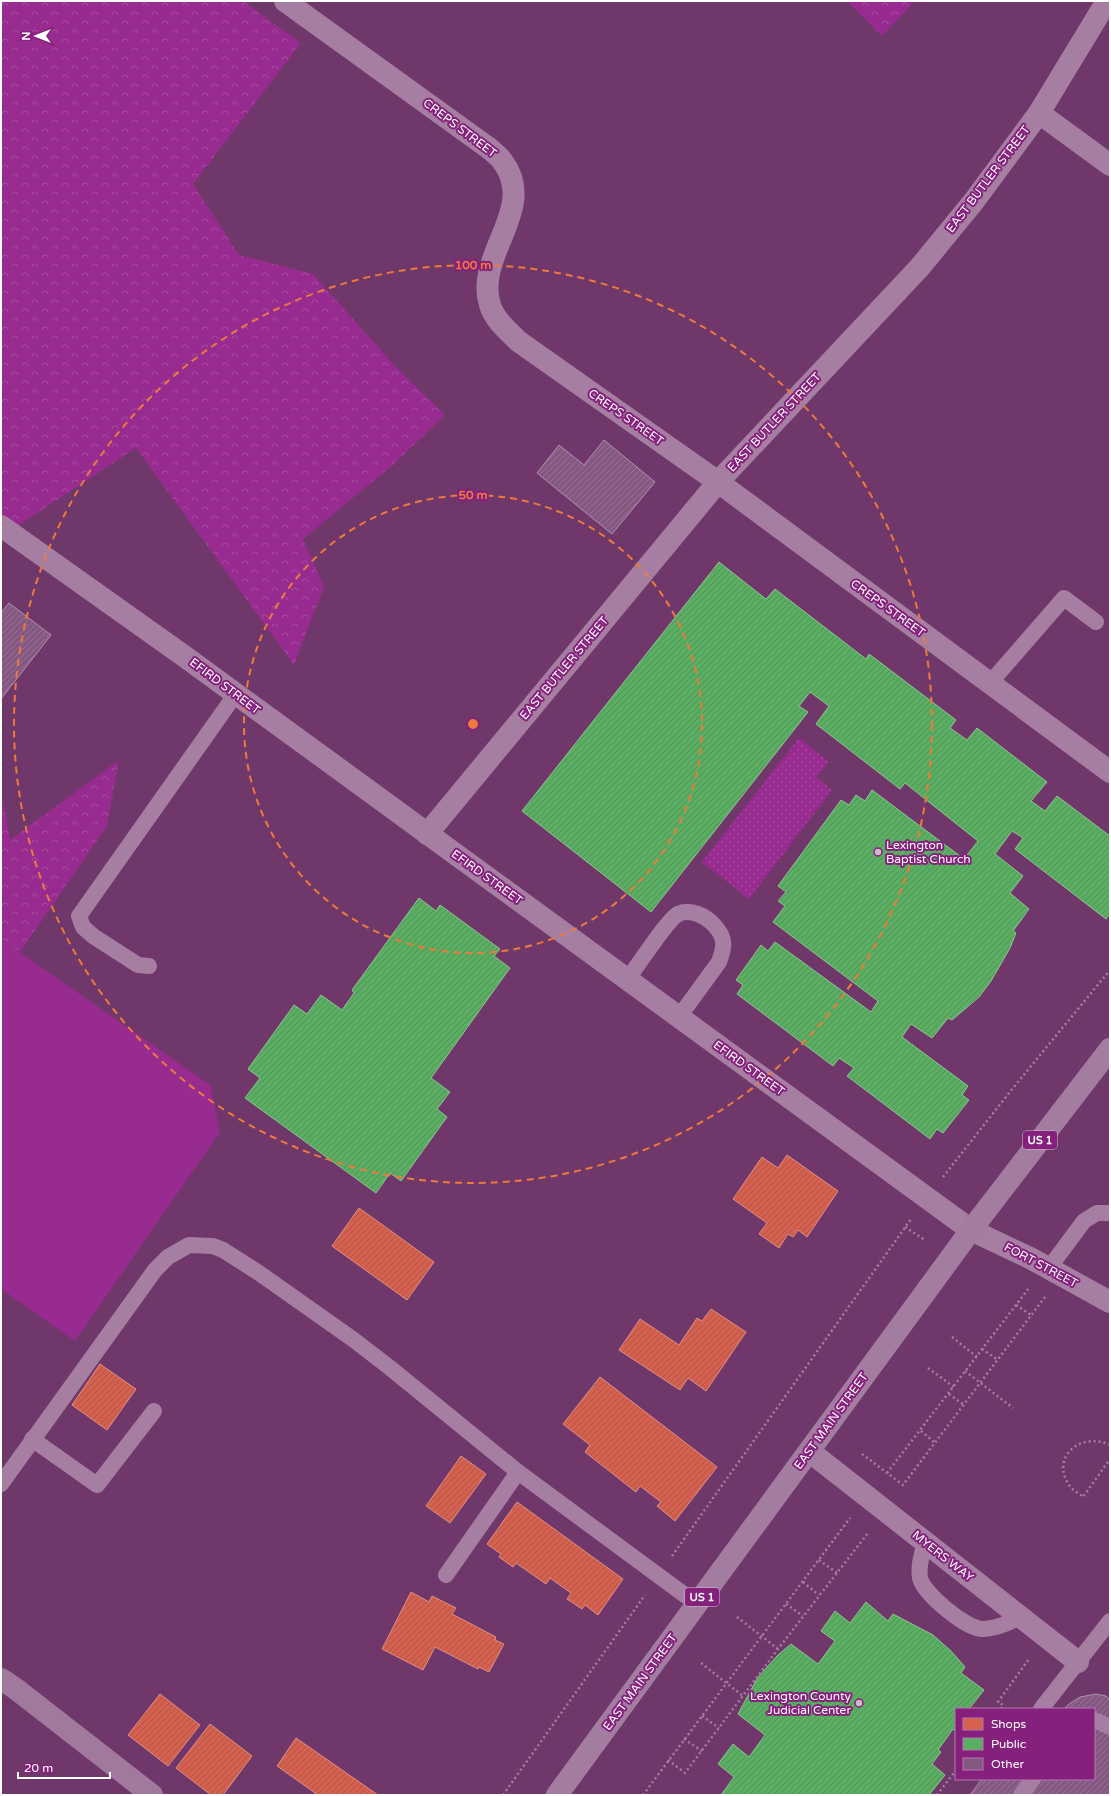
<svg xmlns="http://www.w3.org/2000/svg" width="1111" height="1796" font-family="'Varela Round',sans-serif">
<defs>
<pattern id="forest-crowns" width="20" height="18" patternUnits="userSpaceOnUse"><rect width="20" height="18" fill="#982b8f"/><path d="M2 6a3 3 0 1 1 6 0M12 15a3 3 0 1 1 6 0" fill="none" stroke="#a74ba0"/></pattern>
<pattern id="park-dots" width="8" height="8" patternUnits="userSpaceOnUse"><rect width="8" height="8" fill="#982b8f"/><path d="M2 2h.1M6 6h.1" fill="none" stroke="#a74ba0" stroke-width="1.8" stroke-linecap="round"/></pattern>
<pattern id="shops-hatch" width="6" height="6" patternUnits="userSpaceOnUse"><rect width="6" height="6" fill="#d6604d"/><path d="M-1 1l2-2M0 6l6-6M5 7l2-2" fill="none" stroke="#a6594d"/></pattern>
<pattern id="public-hatch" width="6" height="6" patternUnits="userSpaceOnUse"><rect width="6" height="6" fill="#5aae61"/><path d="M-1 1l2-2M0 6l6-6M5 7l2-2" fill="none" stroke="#56915b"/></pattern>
<pattern id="building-hatch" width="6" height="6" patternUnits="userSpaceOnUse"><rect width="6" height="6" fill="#845880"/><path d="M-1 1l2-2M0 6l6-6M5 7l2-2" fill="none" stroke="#967193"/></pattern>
</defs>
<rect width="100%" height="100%" fill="#6f376a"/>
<!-- green -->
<path fill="#982b8f" d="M1 939 210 1085 220 1132 75 1341 1 1289Z"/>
<!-- forest -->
<g fill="url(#forest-crowns)">
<path d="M1 1H243L301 43 193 184 239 255 313 274 393 364 445 415 394 464 303 539 324 587 294 665 136 448 16 527 1 515Z"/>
<path d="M847 1H915L882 36Z"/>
<path d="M119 760 107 826 20 952 1 939V790L10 840Z"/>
</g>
<!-- park -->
<path fill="url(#park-dots)" d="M799 738 829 762 816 777 832 790 749 899 702 862Z"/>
<!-- shops -->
<g fill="url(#shops-hatch)" stroke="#e29082">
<path d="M787 1155 838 1191 807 1237 798 1230 793 1237 788 1234 779 1248 759 1234 767 1223 733 1199 762 1157 778 1168Z"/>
<path d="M359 1208 434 1262 407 1300 332 1246Z"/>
<path d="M711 1309 746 1332 706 1391 688 1378 680 1390 619 1350 640 1319 679 1345 697 1318 702 1321Z"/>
<path d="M100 1364 136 1389 107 1430 72 1405Z"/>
<path d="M600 1377 717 1467 675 1521 657 1506 661 1502 640 1486 636 1492 585 1452 590 1445 563 1424Z"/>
<path d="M461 1456 486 1474 450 1523 426 1506Z"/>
<path d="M517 1502 623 1579 598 1615 585 1605 582 1609 567 1599 571 1593 550 1578 546 1584 516 1563 513 1567 499 1557 501 1554 487 1544Z"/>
<path d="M411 1592 429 1602 432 1596 456 1608 452 1614 496 1637 495 1640 504 1644 489 1672 479 1667 478 1669 435 1647 423 1670 382 1649Z"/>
<path d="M160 1694 200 1725 168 1766 128 1735Z"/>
<path d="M210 1724 252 1756 223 1795H211L176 1768Z"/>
<path d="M296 1738 378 1795H318L277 1766Z"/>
</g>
<!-- public -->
<g fill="url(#public-hatch)" stroke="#8cc690">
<path d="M719 562 766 599 775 589 866 659 869 654 956 720 950 728 967 740 977 728 1047 782 1031 801 1045 811 1057 796 1110 836V913L1106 919 1015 849 1023 838 1012 831 995 854 1023 876 1010 893 1029 909 1013 931 1016 933 1010 948 991 981 979 997 952 1020 948 1018 932 1038 911 1024 902 1037 968 1086 962 1095 969 1100 943 1133 937 1129 930 1139 847 1076 854 1068 839 1058 833 1066 737 994 743 985 736 980 761 945 768 951 775 942 871 1012 878 1001 773 922 785 906 778 901 786 892 778 886 841 800 849 805 856 795 865 801 872 790 964 859 978 841 905 783 900 789 816 724 829 706 810 692 799 706 808 712 651 912 522 811Z"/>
<path d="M419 898 436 911 440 905 500 949 494 956 510 968 431 1078 450 1092 437 1109 447 1117 401 1181 390 1173 376 1193 245 1098 260 1078 248 1069 294 1005 307 1014 321 995 342 1010 354 993 352 990Z"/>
<path d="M866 1602 888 1621 893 1614 933 1635 951 1651 965 1667 961 1673 984 1690 969 1709H956V1732L953 1729 938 1750 941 1752 932 1764 945 1775 929 1795H721L734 1777 718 1764 733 1744 749 1757 765 1735 738 1714 758 1677 778 1655 791 1644 818 1664 835 1641 821 1631 835 1611 850 1623Z"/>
</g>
<!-- building -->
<g fill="url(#building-hatch)" stroke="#b291af">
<path d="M604 440 655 482 612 534 537 473 559 445 584 465Z"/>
<path d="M9 603 51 635 1 699V613Z"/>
<path d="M1096 1694 1106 1696 1110 1700V1795H970L982 1779H1094V1709H1064L1069 1704 1080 1697Z"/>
</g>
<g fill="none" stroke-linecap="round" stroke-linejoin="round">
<!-- path -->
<g stroke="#a57ea1" stroke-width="2.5" stroke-dasharray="2 3" stroke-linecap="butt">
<path d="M943 1177 1013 1088 1110 970"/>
<path d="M905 1227 925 1240"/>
<path d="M1016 1305 1031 1315"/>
<path d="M952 1337 977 1357"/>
<path d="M982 1349 998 1360"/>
<path d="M928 1368 954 1387"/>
<path d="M965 1371 1013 1408"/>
<path d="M949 1394 964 1405"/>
<path d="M921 1431 935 1443"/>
<path d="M1110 1445C1081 1431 1050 1457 1069 1485 1072 1490 1079 1493 1083 1497L1110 1459"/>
<path d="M862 1454 903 1485 1045 1297"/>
<path d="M887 1473 1029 1288"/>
<path d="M672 1556 911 1219"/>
<path d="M819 1560 837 1573"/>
<path d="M803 1582 819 1595"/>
<path d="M786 1604 803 1616"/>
<path d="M737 1617 778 1649"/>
<path d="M701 1663 743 1696"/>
<path d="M1001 1709 1003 1705 998 1702 1029 1659"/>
<path d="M702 1716 719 1728"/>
<path d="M684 1739 702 1751"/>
<path d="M668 1760 685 1773 778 1649 868 1533"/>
<path d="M503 1795 645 1595"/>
<path d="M643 1795 850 1518"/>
<path d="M937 1795 956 1770"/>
</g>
<!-- lane -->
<g stroke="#a57ea1" stroke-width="16">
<path d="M990 683 1064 598 1096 622"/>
<path d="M149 966 138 965 93 936 83 927 79 916 235 695"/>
<path d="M627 980C636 968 668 919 678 914 690 908 706 916 714 925 726 938 725 946 719 962L679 1017"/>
<path d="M1049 1268 1084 1221 1097 1213H1110"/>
<path d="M32 1439 97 1485 154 1411"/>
<path d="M1 1484 155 1270 168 1257 189 1245 213 1246 223 1250 259 1273 354 1340 389 1367 518 1472 697 1604"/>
<path d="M925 1542C922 1554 918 1566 920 1578 924 1594 966 1629 983 1629 996 1629 1009 1623 1020 1617"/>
<path d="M446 1575 518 1472"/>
<path d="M1041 1709 1110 1621"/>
<path d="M1094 1720 1110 1727"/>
<path d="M1021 1795 1033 1779"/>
</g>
<!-- street -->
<g stroke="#a57ea1" stroke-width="22">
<path d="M285 1 490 149C494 153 500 157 503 162 538 209 474 255 490 305 494 319 508 331 518 341L718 482 1110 772"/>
<path d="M1039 113 1110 165"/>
<path d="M1 526 184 656 971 1230 1030 1258 1110 1302"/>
<path d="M427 834 718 482 920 267 974 201 1039 113 1107 1"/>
<path d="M809 1451 1078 1662"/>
</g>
<!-- secondary -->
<path stroke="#a0799d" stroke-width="22" d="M1 1679 16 1689 152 1795"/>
<!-- primary -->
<path stroke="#a27da0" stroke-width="22" d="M557 1795 971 1230 1110 1049"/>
</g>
<!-- distance rings -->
<g fill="none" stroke="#ed7a3d" stroke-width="2" stroke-dasharray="7 5">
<circle cx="473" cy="724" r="229"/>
<circle cx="473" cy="724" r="459"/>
</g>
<!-- markers -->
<g fill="#cdb9cb" stroke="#86207d" stroke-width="1.5">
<circle cx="878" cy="852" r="4"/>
<circle cx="859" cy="1703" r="4"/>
</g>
<g text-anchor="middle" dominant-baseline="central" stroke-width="4" stroke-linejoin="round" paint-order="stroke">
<!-- shield labels -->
<g fill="#86207d" stroke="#dbbcd8" stroke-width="1">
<rect x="1023" y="1131" width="34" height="18" rx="3"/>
<rect x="685" y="1588" width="34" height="18" rx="3"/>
</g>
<g font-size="11" font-weight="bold" fill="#fff">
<text x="1040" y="1140">US 1</text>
<text x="702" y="1597">US 1</text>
</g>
<!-- street labels -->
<g font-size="12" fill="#fff" stroke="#86207d">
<text transform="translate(460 128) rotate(37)">CREPS STREET</text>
<text transform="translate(988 179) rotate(-53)">EAST BUTLER STREET</text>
<text transform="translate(626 417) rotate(35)">CREPS STREET</text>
<text transform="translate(774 422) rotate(-47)">EAST BUTLER STREET</text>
<text transform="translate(888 608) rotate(36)">CREPS STREET</text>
<text transform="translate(564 668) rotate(-50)">EAST BUTLER STREET</text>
<text transform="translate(225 686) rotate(37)">EFIRD STREET</text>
<text transform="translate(487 877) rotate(36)">EFIRD STREET</text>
<text transform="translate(749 1068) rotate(36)">EFIRD STREET</text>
<text transform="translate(1041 1265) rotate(28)">FORT STREET</text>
<text transform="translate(831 1421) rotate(-54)">EAST MAIN STREET</text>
<text transform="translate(943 1556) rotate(38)">MYERS WAY</text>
<text transform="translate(640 1682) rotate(-54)">EAST MAIN STREET</text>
</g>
<!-- poi labels -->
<g font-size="12" fill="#fff" stroke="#86207d" text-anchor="start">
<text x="886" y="845">Lexington<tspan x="886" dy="14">Baptist Church</tspan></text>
<text x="851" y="1696" text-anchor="end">Lexington County<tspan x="851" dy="14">Judicial Center</tspan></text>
</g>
</g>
<circle cx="473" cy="724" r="6" fill="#ed7a3d" stroke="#86207d" stroke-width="2"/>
<g font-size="12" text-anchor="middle" font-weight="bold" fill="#ed7a3d" stroke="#86207d" stroke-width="4" stroke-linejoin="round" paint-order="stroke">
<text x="473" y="269">100 m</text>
<text x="473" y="499">50 m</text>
</g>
<!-- border -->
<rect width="1111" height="1796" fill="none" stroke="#ffffff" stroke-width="4"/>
<!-- legend -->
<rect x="955" y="1708" width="140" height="72" fill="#86207d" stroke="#b679b1"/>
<rect x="963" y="1718" width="20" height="12" fill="#d6604d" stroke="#b679b1"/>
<text x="991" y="1728" font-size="12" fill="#ffffff">Shops</text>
<rect x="963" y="1738" width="20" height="12" fill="#5aae61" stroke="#b679b1"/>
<text x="991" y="1748" font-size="12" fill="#ffffff">Public</text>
<rect x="963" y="1758" width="20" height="12" fill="#845880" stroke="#b679b1"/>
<text x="991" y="1768" font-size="12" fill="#ffffff">Other</text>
<!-- north arrow -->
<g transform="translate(36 36) rotate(270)" stroke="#86207d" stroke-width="3" paint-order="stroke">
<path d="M0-3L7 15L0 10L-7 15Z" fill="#ffffff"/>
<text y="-6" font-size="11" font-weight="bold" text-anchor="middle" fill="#ffffff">N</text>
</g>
<!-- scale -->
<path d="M18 1772v6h92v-6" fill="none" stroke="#ffffff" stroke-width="2"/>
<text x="24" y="1772" font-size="12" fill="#ffffff" stroke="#86207d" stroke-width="3" paint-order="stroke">20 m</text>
</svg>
